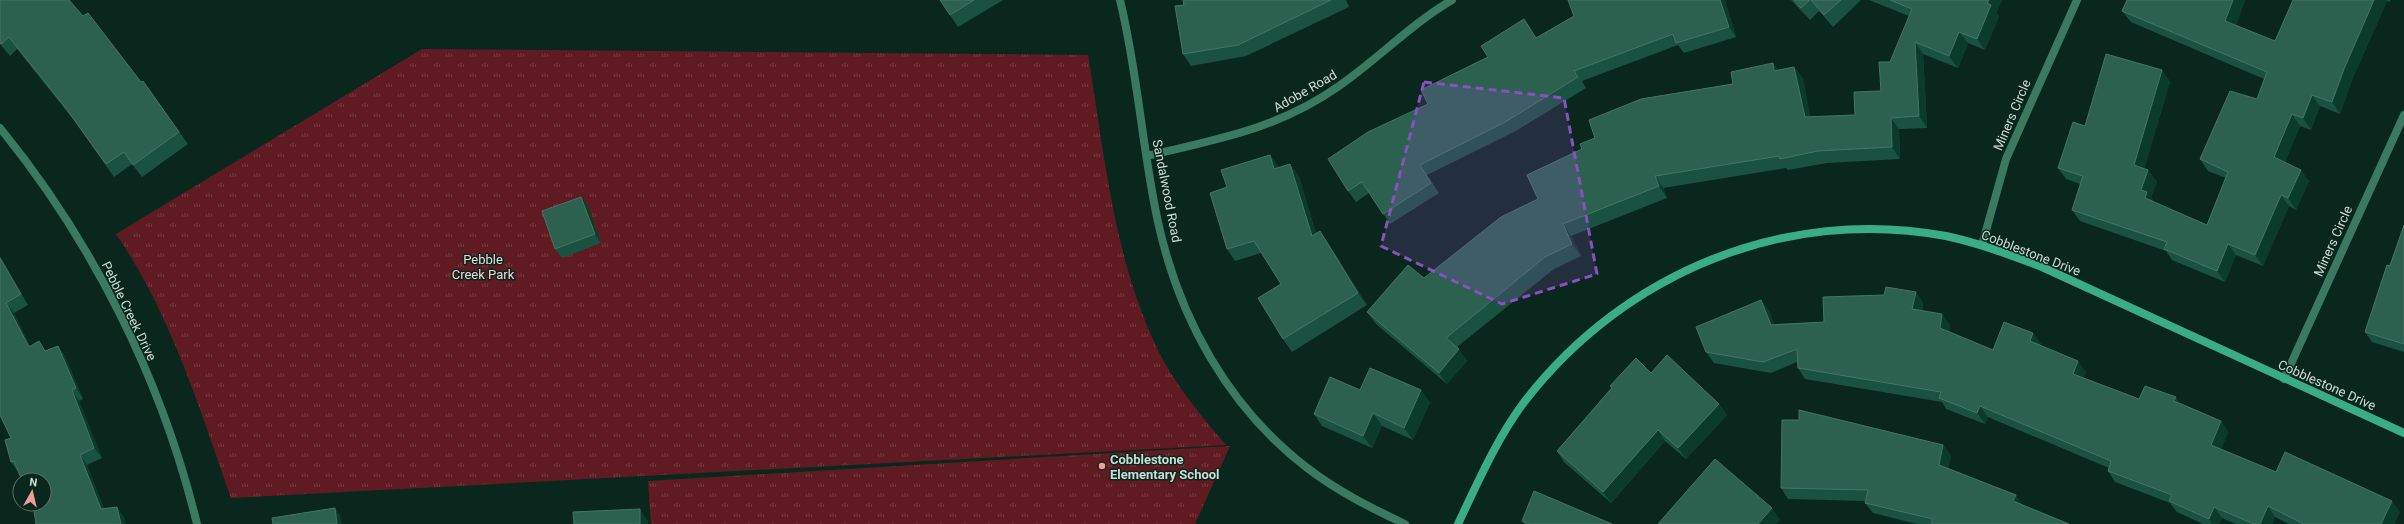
<svg xmlns="http://www.w3.org/2000/svg" width="2404" height="524" font-family="Roboto,sans-serif">
<defs>
<pattern id="grass-tufts" width="24" height="20" patternUnits="userSpaceOnUse"><rect width="24" height="20" fill="#601b22"/><path d="M3 7l-1-3M5 7V3M7 7l1-3M15 17l-1-3M17 17v-4M19 17l1-3" fill="none" stroke="#763c41"/></pattern>
</defs>
<rect width="100%" height="100%" fill="#0a271d"/>
<!-- grass -->
<g fill="url(#grass-tufts)">
<path d="M422 49 1088 55C1105 157 1114 266 1163 360 1180 391 1203 418 1226 445L231 498C199 407 171 314 116 234Z"/>
<path d="M1230 446 1195 524H651L648 481Z"/>
</g>
<g fill="none" stroke-linecap="round" stroke-linejoin="round">
<!-- street -->
<g stroke="#397a61" stroke-width="8">
<path d="M1120 0C1138 73 1142 149 1158 222 1179 318 1228 407 1306 467 1337 491 1371 508 1405 524"/>
<path d="M0 128C93 242 162 380 197 524"/>
<path d="M1147 156C1218 139 1278 129 1339 86 1378 59 1411 24 1452 0"/>
<path d="M1982 245 2006 159 2077 0"/>
<path d="M2284 379 2404 115"/>
</g>
<!-- secondary -->
<path stroke="#3bad86" stroke-width="8" d="M1458 524C1478 482 1497 438 1525 401 1624 273 1785 206 1946 236 1979 243 2010 255 2042 267L2404 433"/>
</g>
<!-- wall -->
<g fill="#195240">
<path d="M0 0 141 82 143 81 188 144 142 177 132 164 114 177 73 119 17 49 10 56 0 44Z"/>
<path d="M940 0H1003L958 27Z"/>
<path d="M1183 0H1346L1349 7 1246 56 1191 66 1183 54 1184 5Z"/>
<path d="M1568 0H1725L1736 37 1684 53 1678 45 1582 81 1586 88 1514 132 1427 175 1439 193 1390 224 1369 193 1356 202 1348 191 1428 104 1488 57 1524 19 1536 38 1574 16Z"/>
<path d="M1791 0H1861L1833 27 1819 11 1810 20Z"/>
<path d="M1869 0H2002L1996 13 1999 16 1985 50 1968 43 1958 68 1923 54 1927 128 1899 129 1900 159 1827 163 1788 170 1786 168 1663 188 1667 198 1571 236 1581 256 1554 269 1457 347 1467 361 1447 384 1376 324 1367 312 1424 278 1538 199 1733 84 1773 63 1778 70 1794 67 1803 79 1810 117 1855 115 1881 91 1890 62 1909 16Z"/>
<path d="M2127 0H2245L2236 25 2275 41 2293 0H2390V2L2387 1 2352 80 2340 114 2320 106 2311 130 2300 126 2285 162 2309 181 2296 210 2289 206 2263 266 2236 255 2225 282 2172 260 2166 251 2080 221 2072 210 2080 184 2066 179 2058 168 2085 126 2162 70 2170 82 2144 169 2148 170 2157 182 2151 197 2154 202 2207 225 2226 178 2208 171 2200 159 2257 99 2264 79 2131 22 2122 11Z"/>
<path d="M1290 164 1299 177 1316 233 1328 243 1367 305 1292 352 1283 339 1281 284 1261 253 1235 261 1227 249V187L1279 168Z"/>
<path d="M588 206 601 243 562 258 555 249Z"/>
<path d="M2404 225V352L2372 342 2365 332Z"/>
<path d="M0 256 28 305 14 313 30 347 46 351 58 346 65 356 83 399 79 401 102 458 87 465 104 509 124 517 34 511 18 472 11 462V438Z"/>
<path d="M1916 292 1923 303 1922 311 1950 325 1949 332 1993 350 2033 333 2041 344 2040 345 2086 372 2083 378 2139 399 2180 403 2221 421 2228 432 2221 449 2276 472 2400 512 2394 524H2289L2275 517 2272 524H2236L2222 518 2219 524H2203L2177 512 2170 503 2115 482 2108 471 2109 468 1988 417 1985 424 1946 409 1942 402 1805 379 1798 368 1797 362 1771 373 1714 363 1706 352 1761 300 1769 311 1774 324 1824 322 1884 295Z"/>
<path d="M1651 373 1719 404 1727 415 1686 459 1665 441 1611 503 1564 462 1557 451 1611 388 1610 386Z"/>
<path d="M1360 390 1430 402 1413 440 1382 426 1372 448 1322 426 1314 414Z"/>
<path d="M1943 445 1951 456 1948 468 2023 505 2069 524H1917L1873 513 1865 503 1866 501 1788 499 1781 488Z"/>
<path d="M1522 521 1612 524H1524Z"/>
</g>
<!-- shaded-wall -->
<g fill="#0b3b2b">
<path d="M1720 0H1725L1736 37 1729 27Z"/>
<path d="M1989 0H2002L1996 13 1999 16 1985 50 1977 39Z"/>
<path d="M2233 0H2245L2234 32 2225 21Z"/>
<path d="M2374 0H2386L2387 1 2352 80 2340 114 2332 102 2344 69Z"/>
<path d="M1959 32 1968 43 1958 68 1949 56Z"/>
<path d="M1915 42 1923 54 1927 128 1919 116Z"/>
<path d="M1773 63 1781 75 1774 71Z"/>
<path d="M1794 67 1803 79 1813 129 1805 117Z"/>
<path d="M2162 70 2170 82 2142 177 2134 165Z"/>
<path d="M2312 95 2320 106 2311 130 2303 118Z"/>
<path d="M2292 114 2300 126 2282 169 2274 157Z"/>
<path d="M1891 118 1899 129 1900 159 1892 147Z"/>
<path d="M1270 155 1279 167 1283 181 1274 169Z"/>
<path d="M1290 164 1299 177 1320 248 1312 236Z"/>
<path d="M2148 170 2157 182 2151 197 2156 204 2145 198 2141 190Z"/>
<path d="M2301 170 2309 181 2296 210 2288 198Z"/>
<path d="M1655 176 1663 188 1667 198 1659 186Z"/>
<path d="M2281 195 2289 206 2263 266 2255 255Z"/>
<path d="M581 197 588 206 601 243 595 234Z"/>
<path d="M1563 224 1571 236 1581 256 1572 244Z"/>
<path d="M1320 231 1328 243 1367 305 1358 293Z"/>
<path d="M2228 244 2236 255 2225 282 2217 271Z"/>
<path d="M0 256 28 305 21 294 0 258Z"/>
<path d="M1916 292 1923 303 1920 320 1912 309Z"/>
<path d="M1761 300 1769 311 1779 336 1771 325Z"/>
<path d="M6 303 14 313 36 358 29 347Z"/>
<path d="M1942 314 1950 325 1947 339 1940 328Z"/>
<path d="M2033 333 2041 344 2037 352 2030 341Z"/>
<path d="M58 346 65 356 83 399 76 388Z"/>
<path d="M1459 349 1467 361 1447 384 1439 373Z"/>
<path d="M2078 361 2086 372 2081 385 2073 374Z"/>
<path d="M72 390 79 401 102 458 94 448Z"/>
<path d="M1421 390 1430 402 1413 440 1404 428Z"/>
<path d="M2176 397 2183 408 2174 401Z"/>
<path d="M1719 404 1727 415 1686 459 1678 448Z"/>
<path d="M1980 406 1988 417 1985 424 1977 413Z"/>
<path d="M1373 413 1382 426 1372 448 1363 436Z"/>
<path d="M2221 421 2228 432 2218 456 2211 445Z"/>
<path d="M1658 430 1665 441 1611 503 1603 492Z"/>
<path d="M1943 445 1951 456 1946 476 1939 465Z"/>
<path d="M80 455 87 465 108 520 101 509Z"/>
<path d="M2016 495 2023 506 2013 501Z"/>
<path d="M2392 501 2400 512 2394 524H2381Z"/>
<path d="M2268 506 2275 517 2272 524H2260Z"/>
<path d="M117 507 124 517 126 524H121Z"/>
<path d="M2214 507 2222 518 2219 524H2212L2209 519Z"/>
<path d="M335 508 341 517 342 524H337Z"/>
<path d="M1772 508 1780 520 1776 524H1758Z"/>
<path d="M640 509 648 521V524H640Z"/>
</g>
<!-- building -->
<g fill="#2c6150" stroke="#457465">
<path d="M0 0H69L83 16 88 13 141 82 143 81 179 132 133 165 124 152 106 164 65 107 9 37 1 44 0 42Z"/>
<path d="M940 0H974L950 15Z"/>
<path d="M1183 0H1331L1238 45 1183 54 1175 6 1184 5Z"/>
<path d="M1568 0H1720L1729 27 1676 43 1673 34 1574 71 1578 77 1507 121 1420 165 1431 183 1383 214 1362 182 1348 191 1328 159 1368 132 1428 104 1421 90 1488 57 1481 46 1524 19 1536 38 1574 16Z"/>
<path d="M1794 0H1810L1801 8Z"/>
<path d="M1811 0H1841L1824 15Z"/>
<path d="M1890 0H1989L1987 3 1991 5 1977 39 1959 32 1949 56 1915 42 1919 116 1891 118 1892 147 1818 151 1780 159 1779 156 1655 176 1659 186 1563 224 1572 244 1545 257 1446 338 1459 349 1439 373 1367 312 1408 265 1424 278 1501 217 1538 199 1527 175 1582 149 1580 144 1595 138 1589 120 1641 99 1733 84 1731 72 1773 63 1774 71 1794 67 1805 117 1855 115 1854 92 1881 91 1879 62H1890L1912 9Z"/>
<path d="M2127 0H2233L2225 21 2275 41 2293 0H2374L2344 69 2332 102 2312 95 2303 118 2292 114 2274 157 2301 170 2288 198 2281 195 2255 255 2228 244 2217 271 2164 249 2167 242 2072 210 2083 176 2058 168 2073 122 2085 126 2106 54 2162 70 2134 165 2148 170 2141 190 2147 192 2145 198 2207 225 2228 172 2200 159 2230 91 2257 99 2267 72 2122 11Z"/>
<path d="M1270 155 1274 169 1290 164 1312 236 1320 231 1358 293 1283 339 1258 298 1281 284 1254 241 1227 249 1210 193 1227 187 1221 170Z"/>
<path d="M581 197 595 234 555 249 542 211Z"/>
<path d="M2404 225V344L2365 332 2387 265 2390 266Z"/>
<path d="M0 258 21 294 6 303 29 347 39 341 45 351 58 346 76 388 72 390 94 448 80 455 101 509 117 507 121 524H36L34 511 31 504H44V480H22L14 461 11 462 5 440 11 438 0 415Z"/>
<path d="M1886 287 1916 292 1912 309 1942 314 1940 328 1993 350 2004 322 2033 333 2030 341 2078 361 2073 374 2139 399 2145 386 2176 397 2174 401 2221 421 2211 445 2276 472 2285 452 2392 501 2381 524H2304L2268 506 2260 524H2254L2214 507 2209 519 2169 501 2172 495 2108 471 2111 461 1980 406 1977 413 1939 398 1941 392 1798 368 1797 349 1763 362 1706 352 1696 327 1761 300 1771 325 1824 322 1823 297 1884 295Z"/>
<path d="M1667 355 1719 404 1678 448 1658 430 1603 492 1557 451 1612 388 1610 386 1636 358 1651 373Z"/>
<path d="M1370 368 1421 390 1404 428 1373 413 1363 436 1314 414 1330 377 1360 390Z"/>
<path d="M1799 410 1943 445 1939 465 2016 495 2013 501 2069 524H1931L1933 519 1865 503 1868 490 1781 488 1782 420H1799Z"/>
<path d="M1715 459 1772 508 1758 524H1658Z"/>
<path d="M1534 491 1612 524H1529L1522 521Z"/>
<path d="M335 508 337 524H273L272 518Z"/>
<path d="M640 509V524H574L573 512Z"/>
</g>
<!-- marked area -->
<path fill="#8b4fc3" fill-opacity="0.2" stroke="#8b4fc3" stroke-width="3" stroke-dasharray="8 5" stroke-linejoin="round" d="M1424 82 1564 98 1597 274 1502 304 1381 246Z"/>
<!-- markers -->
<circle fill="#f59b9c" stroke="#0a271d" stroke-width="1.5" cx="1102" cy="466" r="4"/>
<g text-anchor="middle" dominant-baseline="central" stroke-width="3" stroke-linejoin="round" paint-order="stroke">
<!-- street labels -->
<g font-size="13" fill="#ccdcd4" stroke="#0a271d">
<text transform="translate(1305 91) rotate(-30)">Adobe Road</text>
<text transform="translate(2012 115) rotate(-67)">Miners Circle</text>
<text transform="translate(1167 191) rotate(79)">Sandalwood Road</text>
<text transform="translate(2333 241) rotate(-66)">Miners Circle</text>
<text transform="translate(2031 253) rotate(21)">Cobblestone Drive</text>
<text transform="translate(129 311) rotate(64)">Pebble Creek Drive</text>
<text transform="translate(2327 385) rotate(24)">Cobblestone Drive</text>
</g>
<!-- park labels -->
<g font-size="13" fill="#f0d6d6" stroke="#0a271d">
<text x="483" y="259">Pebble<tspan x="483" dy="15">Creek Park</tspan></text>
</g>
<!-- poi labels -->
<g font-size="13" font-weight="bold" fill="#ccdcd4" stroke="#0a271d" text-anchor="start">
<text x="1110" y="459">Cobblestone<tspan x="1110" dy="15">Elementary School</tspan></text>
</g>
</g>
<!-- north arrow -->
<g transform="translate(32 492) rotate(8)"><circle r="19" fill="#0a271d" stroke="#586f66"/>
<path d="M0-3L7 15L0 10L-7 15Z" fill="#f59b9c"/>
<text y="-6" font-size="11" font-weight="bold" text-anchor="middle" fill="#ccdcd4">N</text>
</g>
</svg>
